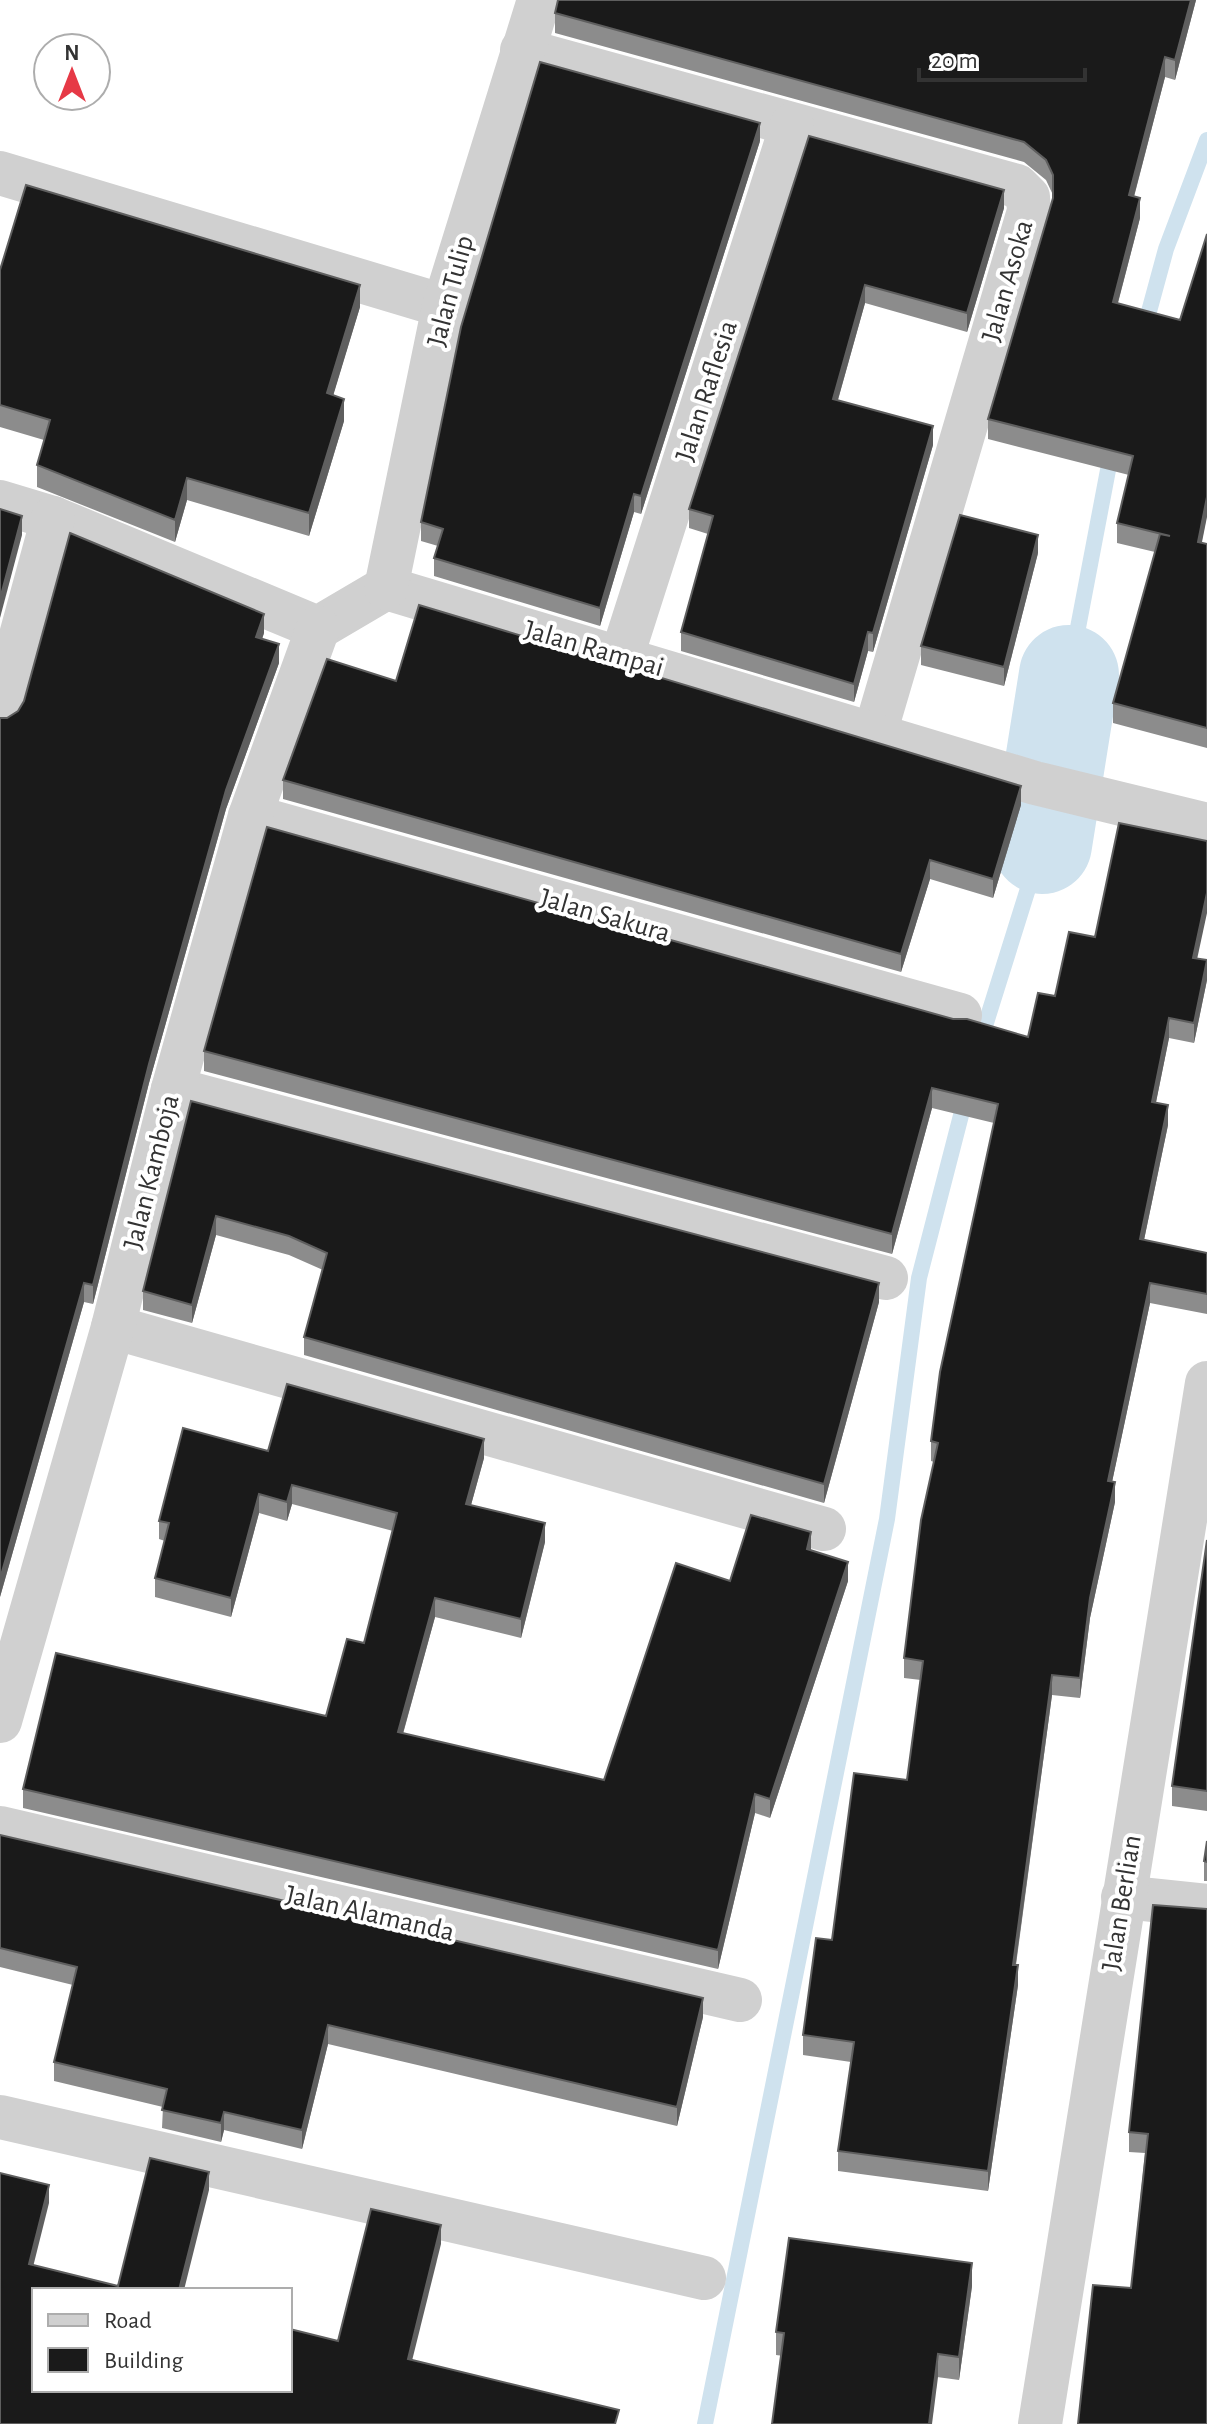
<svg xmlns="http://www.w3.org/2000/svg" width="1207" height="2424" font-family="'Alegreya Sans',sans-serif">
<rect width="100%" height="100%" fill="#fff"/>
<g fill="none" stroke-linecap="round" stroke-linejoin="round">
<!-- stream -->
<g stroke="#cfe2ee" stroke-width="16">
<path d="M1144 330 1166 249 1207 140"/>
<path d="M1069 675 1112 449"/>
<path d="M980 1042 1042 844"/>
<path d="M705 2424 887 1519 919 1278 966 1096"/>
</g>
<!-- river -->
<path stroke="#cfe2ee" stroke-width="100" d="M1042 844 1069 675"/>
<!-- minor -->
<g stroke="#d0d0d0" stroke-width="44">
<path d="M522 50 1017 186 1028 197 1029 211 875 733"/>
<path d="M0 173 444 306"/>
<path d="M0 502 53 518 318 628 386 588 1035 783 1207 825"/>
<path d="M386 588 444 306 539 0"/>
<path d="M622 656 792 125"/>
<path d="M0 713 53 518"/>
<path d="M250 816 960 1015"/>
<path d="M173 1089 886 1278"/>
<path d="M113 1327 824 1529"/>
<path d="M0 1721 113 1327 173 1089 250 816 318 628"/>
<path d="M0 1828 740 2000"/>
<path d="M1123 1897 1207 1906"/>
<path d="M0 2117 704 2278"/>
<path d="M1040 2424 1207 1383"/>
</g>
</g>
<!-- wall -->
<g fill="#8c8c8c">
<path d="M1196 0 1175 80 1165 77 1134 197 1140 218 1118 303 1202 543 1207 544V748L1113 723V703L1155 552 1117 543V523L1129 475 988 439V419L1053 198V195L1046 180 1024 162 555 33V13Z"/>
<path d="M809 136 1004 208 967 332 865 303 838 400 933 445 873 652 868 651 854 702 681 651V632L708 534 689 528V509Z"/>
<path d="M760 141 641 514 634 512 600 626 434 576V558L438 546 421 541V522Z"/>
<path d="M0 270 360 307 333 395 344 421 309 536 187 500 175 542 37 487V465L44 440 0 427Z"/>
<path d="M1038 553 1004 686 921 665V646Z"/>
<path d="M264 633 262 639 279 663 226 809 149 1083 93 1304 84 1302 0 1597V718H7Z"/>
<path d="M396 681 1021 805 993 898 930 879 901 972 283 799V780Z"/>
<path d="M1197 959 1207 980 1194 1043 1169 1038 1156 1102 1168 1125 1144 1240 1207 1253V1314L1150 1303 1112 1482 1115 1502 1090 1618 1080 1698 1052 1695 1016 1965 1018 1985 988 2191 838 2171V2151L851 2062 803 2055V2035L832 1940 907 1780 921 1680 904 1678V1658L934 1462 931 1461V1441L994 1123 932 1108 892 1254 204 1071V1051L953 1019 1028 1037 1055 996Z"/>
<path d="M191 1101 879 1302 824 1503 304 1355V1337L323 1270 289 1255 216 1235 192 1323 143 1310V1291Z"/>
<path d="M268 1451 484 1458 471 1505 545 1542 521 1638 435 1617 403 1734 604 1780 730 1581 811 1550 848 1581 770 1818 755 1813 718 1969 23 1808V1789L326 1716 364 1643 393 1531 292 1504 287 1521 259 1513 231 1617 155 1597V1578L165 1541 159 1539V1521Z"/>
<path d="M1207 1540V1811L1172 1806V1786Z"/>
<path d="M0 1835 703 2017 677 2126 328 2044 302 2149 224 2130 221 2142 162 2128 163 2107 54 2081V2062L73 1985 0 1967Z"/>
<path d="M1207 1841V1881H1204V1861Z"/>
<path d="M1207 1909 1131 2288 1145 2153 1129 2152V2132Z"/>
<path d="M972 2286 959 2380 776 2355V2332Z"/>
</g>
<!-- shaded-wall -->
<g fill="#5f5f5f">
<path d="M1191 0H1196L1175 80V60Z"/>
<path d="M1165 57V77L1129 215V195Z"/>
<path d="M760 123V141L641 514V496Z"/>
<path d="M1004 190V208L967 332V313Z"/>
<path d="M1140 198V218L1113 321V302Z"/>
<path d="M360 285V307L327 416V393Z"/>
<path d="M865 285V303L833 417V399Z"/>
<path d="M344 399V421L309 536V513Z"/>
<path d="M933 426V445L873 652V633Z"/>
<path d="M187 478V500L175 542V520Z"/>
<path d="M634 494V512L600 626V608Z"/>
<path d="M1207 497V517L1198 562V542Z"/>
<path d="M22 516V535L0 618V599Z"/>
<path d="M1038 535V553L1004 686V667Z"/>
<path d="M264 614V633L256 656V637Z"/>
<path d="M868 632V651L854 702V684Z"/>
<path d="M279 644V663L226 809 149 1083 93 1304V1285L149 1064 226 790Z"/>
<path d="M1021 786V805L993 898V879Z"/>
<path d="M930 860V879L901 972V954Z"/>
<path d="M1207 893V913L1193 978V958Z"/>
<path d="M1207 960V980L1194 1043V1023Z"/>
<path d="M1169 1018V1038L1152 1122V1102Z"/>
<path d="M932 1088V1108L892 1254V1234Z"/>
<path d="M1168 1105V1125L1140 1259V1239Z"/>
<path d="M216 1216V1235L192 1323V1305Z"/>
<path d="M84 1283V1302L0 1597V1579Z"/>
<path d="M879 1283V1302L824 1503V1484Z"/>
<path d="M1150 1283V1303L1108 1501V1481Z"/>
<path d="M484 1439V1458L466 1523V1504Z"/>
<path d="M1115 1482V1502L1090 1618 1080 1698V1678L1090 1598Z"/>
<path d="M292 1485V1504L287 1521V1502Z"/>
<path d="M259 1494V1513L231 1617V1598Z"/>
<path d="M545 1523V1542L521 1638V1619Z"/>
<path d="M811 1532V1551L807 1549Z"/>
<path d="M848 1562V1581L770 1818V1799Z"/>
<path d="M435 1598V1617L398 1751V1732Z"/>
<path d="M1052 1675V1695L1013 1984V1965Z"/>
<path d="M755 1794V1813L718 1969V1950Z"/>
<path d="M1018 1965V1985L988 2191V2171Z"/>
<path d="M703 1998V2017L677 2126V2107Z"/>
<path d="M328 2025V2044L302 2149V2130Z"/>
<path d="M224 2112V2130L221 2142V2123Z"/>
<path d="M209 2172V2190L184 2290H179Z"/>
<path d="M49 2185V2203L29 2283V2264Z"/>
<path d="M441 2225V2244L408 2377V2359Z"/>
<path d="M972 2263V2286L959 2380V2357Z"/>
<path d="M938 2354V2377L932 2424H929Z"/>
</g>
<!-- building -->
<g fill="#1a1a1a" stroke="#5f5f5f" stroke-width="2">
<path d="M558 0H1191L1175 60 1165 57 1129 195 1140 198 1113 302 1180 320 1207 234V497L1198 542 1207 544V728L1113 703 1160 534 1170 536 1117 523 1133 456 988 419 1053 198V175L1046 160 1024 142 555 13Z"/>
<path d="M540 62 760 123 641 496 634 494 600 608 434 558 443 529 421 522 461 327Z"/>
<path d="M809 136 1004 190 967 313 865 285 833 399 933 426 873 633 868 632 854 684 681 632 713 516 689 509Z"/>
<path d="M26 185 360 285 327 393 344 399 309 513 187 478 175 520 37 465 50 420 0 405V270Z"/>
<path d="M0 509 22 516 0 599Z"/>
<path d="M960 515 1038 535 1004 667 921 646Z"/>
<path d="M70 533 264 614 256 637 279 644 226 790 149 1064 93 1285 84 1283 0 1579V718H7L18 711 24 701Z"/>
<path d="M419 605 1021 786 993 879 930 860 901 954 283 780 327 659 396 681Z"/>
<path d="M1119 823 1207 841V893L1193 958 1207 960 1194 1023 1169 1018 1152 1102 1168 1105 1140 1239 1207 1253V1294L1150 1283 1108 1481 1115 1482 1090 1598 1080 1678 1052 1675 1013 1965H1018L988 2171 838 2151 854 2042 803 2035 816 1938 832 1940 854 1773 907 1780 923 1661 904 1658 921 1520 938 1443 931 1441 940 1372 998 1104 932 1088 892 1234 204 1051 267 827 953 1019H967L1028 1037 1038 993 1055 996 1069 932 1095 937Z"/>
<path d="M191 1101 879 1283 824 1484 304 1337 327 1253 289 1236 216 1216 192 1305 143 1291Z"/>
<path d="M287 1384 484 1439 466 1504 545 1523 521 1619 435 1598 398 1732 604 1780 676 1563 730 1581 751 1515 811 1532 807 1549 848 1562 770 1799 755 1794 718 1950 23 1789 56 1653 326 1716 347 1639 364 1643 397 1513 292 1485 287 1502 259 1494 231 1598 155 1578 169 1523 159 1521 183 1428 268 1451Z"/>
<path d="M1207 1540V1791L1172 1786Z"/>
<path d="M0 1835 703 1998 677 2107 328 2025 302 2130 224 2112 221 2123 162 2110 167 2089 54 2062 77 1967 0 1948Z"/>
<path d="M1207 1841V1862L1204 1861Z"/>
<path d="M1153 1905 1207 1909V2424H1078L1093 2285 1131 2288 1148 2134 1129 2132Z"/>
<path d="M150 2158 209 2172 179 2290H34V2390H290V2329L338 2341 371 2209 441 2225 408 2359 619 2410 615 2424H0V2173L49 2185 29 2264 118 2286Z"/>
<path d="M789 2238 972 2263 959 2357 938 2354 929 2424H772L784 2333 776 2332Z"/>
</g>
<g text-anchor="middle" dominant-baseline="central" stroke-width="8" stroke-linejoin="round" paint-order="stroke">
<!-- street labels -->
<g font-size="28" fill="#333" stroke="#fff">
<text transform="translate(1008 281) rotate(-74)">Jalan Asoka</text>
<text transform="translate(451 291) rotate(-75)">Jalan Tulip</text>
<text transform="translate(707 391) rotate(-72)">Jalan Raflesia</text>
<text transform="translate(594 649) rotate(16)">Jalan Rampai</text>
<text transform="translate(605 916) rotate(16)">Jalan Sakura</text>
<text transform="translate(152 1172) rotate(-76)">Jalan Kamboja</text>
<text transform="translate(1122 1903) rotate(-81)">Jalan Berlian</text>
<text transform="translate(370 1914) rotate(13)">Jalan Alamanda</text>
</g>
</g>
<!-- legend -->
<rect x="32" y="2288" width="260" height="104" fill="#ffffff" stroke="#adadad" stroke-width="2"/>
<rect x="48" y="2314" width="40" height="12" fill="#d0d0d0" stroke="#adadad" stroke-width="2"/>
<text x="104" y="2328" font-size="24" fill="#333333">Road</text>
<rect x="48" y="2348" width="40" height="24" fill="#1a1a1a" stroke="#adadad" stroke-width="2"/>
<text x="104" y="2368" font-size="24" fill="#333333">Building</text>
<!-- north arrow -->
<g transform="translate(72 72)"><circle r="38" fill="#ffffff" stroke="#adadad" stroke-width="2"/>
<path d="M0-6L14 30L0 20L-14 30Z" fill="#e63946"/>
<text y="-12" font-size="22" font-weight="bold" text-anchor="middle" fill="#333333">N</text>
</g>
<!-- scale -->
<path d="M919 68v12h166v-12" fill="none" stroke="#333333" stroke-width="4"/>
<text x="931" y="68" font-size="24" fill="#333333" stroke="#ffffff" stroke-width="6" paint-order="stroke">20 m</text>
</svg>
